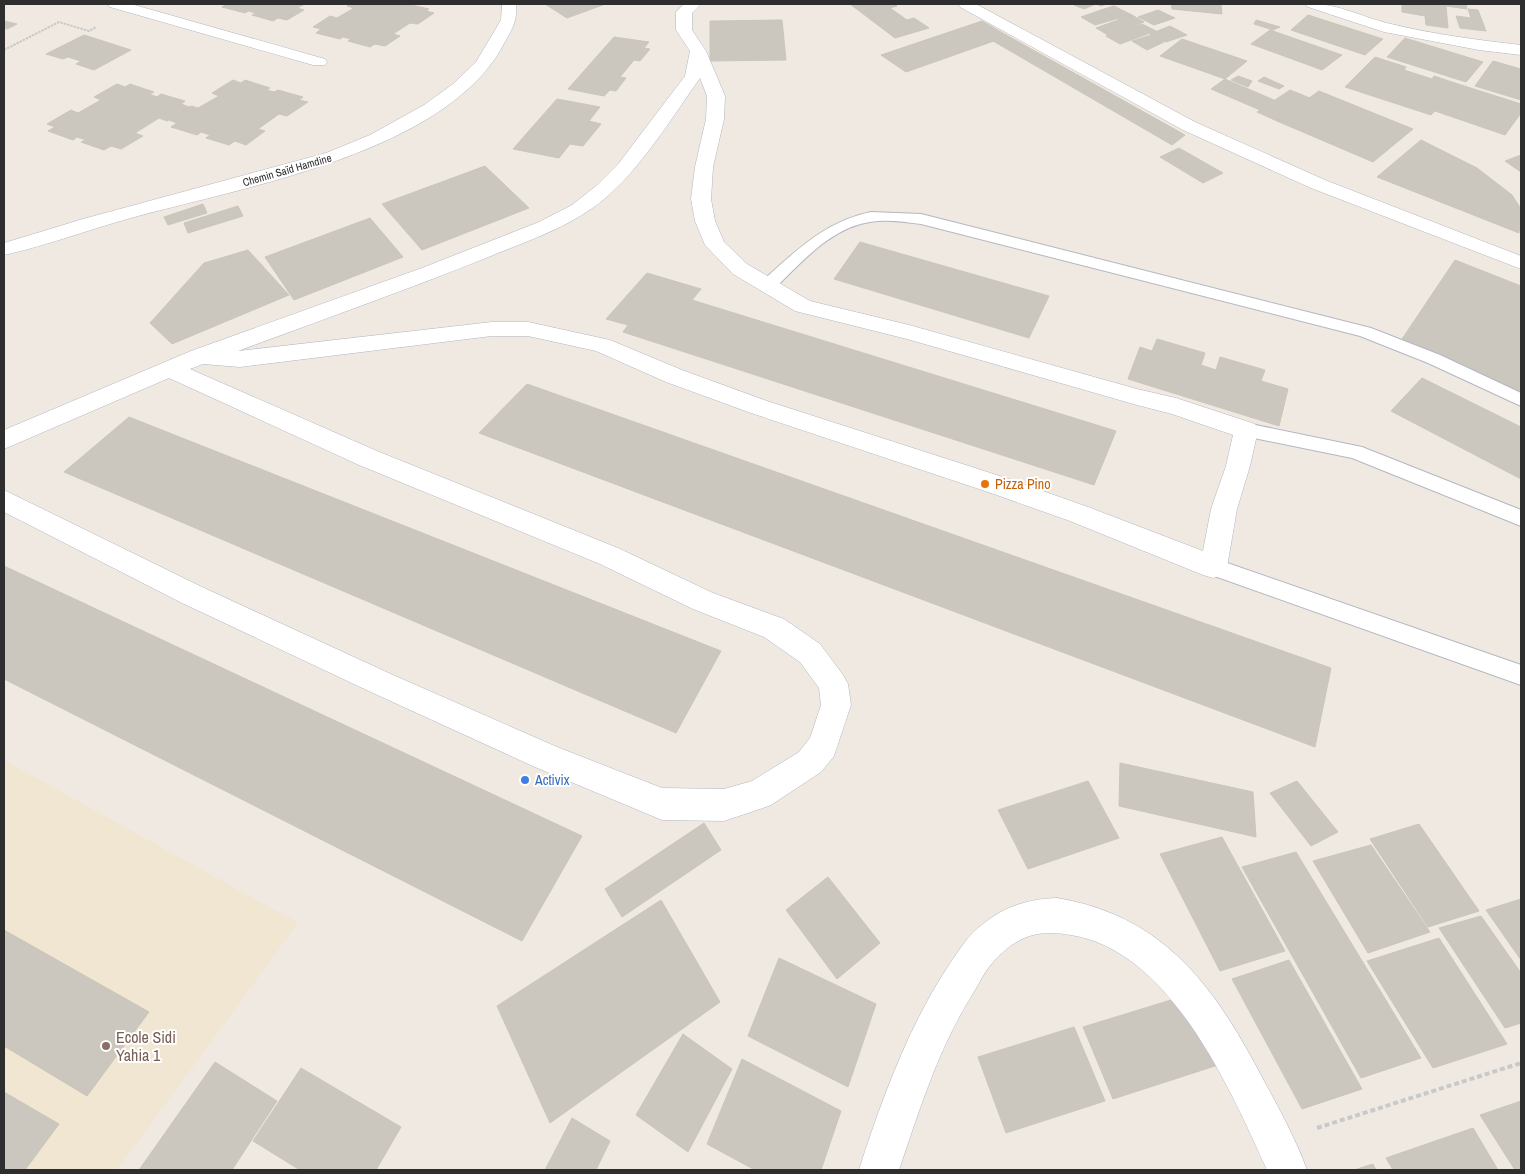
<svg xmlns="http://www.w3.org/2000/svg" width="1525" height="1174" font-family="'Archivo Narrow',sans-serif">
<rect width="100%" height="100%" fill="#efe9e1"/>
<!-- education -->
<path fill="#f0e6d1" d="M4 760 298 923 117 1170H4Z"/>
<!-- building -->
<g fill="#cbc7bf" stroke="#cbc5ba">
<path d="M227 4H305L297 8 304 10 287 20 278 18 273 21 252 15 256 13 248 11 245 13 222 7Z"/>
<path d="M351 4 402 5 407 4 429 9 426 11 434 13 418 24 410 23 393 34 400 36 385 46 375 44 370 47 348 41 351 39 343 37 340 39 316 33 321 29 313 27 330 16 337 18 354 8 347 6Z"/>
<path d="M545 4H601L603 5 567 18Z"/>
<path d="M850 4H895L897 6 890 8 907 20 914 18 929 28 895 38Z"/>
<path d="M1077 4H1106L1101 6 1096 4 1084 9 1074 5Z"/>
<path d="M1171 4H1221L1222 14 1172 9Z"/>
<path d="M1402 4H1466L1467 9 1446 6 1448 28 1426 25 1425 16 1402 12Z"/>
<path d="M1114 6 1132 15 1119 20 1101 10Z"/>
<path d="M1468 9 1478 10 1486 31 1460 28 1456 16 1471 18Z"/>
<path d="M1101 10 1116 19 1095 25 1081 17Z"/>
<path d="M1158 10 1175 18 1154 25 1138 17Z"/>
<path d="M1132 15 1144 22 1108 35 1096 28Z"/>
<path d="M1308 15 1383 39 1365 55 1291 30Z"/>
<path d="M782 20 786 60 710 61V21Z"/>
<path d="M1256 20 1280 27 1273 30 1254 24Z"/>
<path d="M4 21 17 24 7 29 4 28Z"/>
<path d="M982 21 1008 36 906 72 881 55Z"/>
<path d="M1142 24 1156 31 1120 44 1106 36Z"/>
<path d="M1170 26 1187 35 1166 42 1150 34Z"/>
<path d="M1270 30 1342 55 1322 70 1251 44Z"/>
<path d="M84 35 131 50 94 70 76 64 81 61 68 57 63 59 46 54Z"/>
<path d="M1151 35 1164 42 1147 50 1132 41Z"/>
<path d="M1008 36 1185 135 1172 145 993 41Z"/>
<path d="M614 37 649 42 644 48 650 49 640 61 634 60 620 77 626 78 616 91 610 90 604 96 568 89Z"/>
<path d="M1405 38 1483 62 1466 82 1387 57Z"/>
<path d="M1182 39 1247 61 1225 79 1160 56Z"/>
<path d="M1375 57 1406 67 1404 70 1432 79 1434 76 1458 84 1431 115 1345 87Z"/>
<path d="M1493 61 1521 69V100L1475 86Z"/>
<path d="M1238 76 1252 81 1248 87 1231 80Z"/>
<path d="M1264 77 1284 86 1279 89 1258 81Z"/>
<path d="M1225 79 1274 100 1260 110 1211 89Z"/>
<path d="M233 80 241 83 245 80 270 88 266 90 274 92 278 90 303 97 299 100 308 102 287 116 279 114 258 129 265 131 246 145 235 141 229 145 206 138 210 135 201 132 197 135 171 127 177 123 169 120 191 106 198 108 219 96 212 93Z"/>
<path d="M117 84 125 87 130 84 154 92 149 94 157 97 161 94 185 101 181 104 189 107 167 121 159 118 135 133 143 136 121 149 111 146 104 150 81 142 86 140 77 137 73 140 48 131 55 127 47 124 71 110 78 113 101 100 94 97Z"/>
<path d="M1458 84 1521 104V113L1505 135 1435 111Z"/>
<path d="M1290 90 1310 98 1277 121 1257 112Z"/>
<path d="M1319 91 1413 129 1373 162 1277 121Z"/>
<path d="M557 99 600 107 589 121 601 124 583 146 570 144 559 158 513 149Z"/>
<path d="M1421 140 1477 168 1512 195 1521 209 1519 233 1377 177Z"/>
<path d="M1179 148 1223 173 1203 183 1160 157Z"/>
<path d="M1521 155V172L1505 161Z"/>
<path d="M485 166 529 208 422 250 382 204Z"/>
<path d="M203 204 207 213 168 225 164 217Z"/>
<path d="M238 206 243 216 188 233 184 223Z"/>
<path d="M370 218 403 257 294 300 265 257Z"/>
<path d="M860 242 1049 296 1029 338 834 279Z"/>
<path d="M248 250 289 295 172 344 150 323 204 263Z"/>
<path d="M1455 260 1521 286V395L1400 342Z"/>
<path d="M647 273 701 289 692 300 1116 431 1094 485 623 332 628 325 606 319Z"/>
<path d="M1157 339 1205 353 1201 365 1216 370 1220 357 1265 370 1261 381 1288 389 1279 426 1128 379 1140 347 1152 351Z"/>
<path d="M1422 378 1521 427V479L1391 411Z"/>
<path d="M527 384 1331 668 1315 747 479 433Z"/>
<path d="M129 417 721 651 676 733 64 472Z"/>
<path d="M4 566 582 836 522 941 4 679Z"/>
<path d="M1120 763 1253 792 1256 837 1119 806Z"/>
<path d="M1088 781 1119 838 1028 869 998 810Z"/>
<path d="M1297 781 1338 832 1311 846 1270 793Z"/>
<path d="M704 823 721 850 622 917 605 889Z"/>
<path d="M1419 824 1479 911 1428 927 1370 839Z"/>
<path d="M1222 837 1285 951 1220 971 1160 854Z"/>
<path d="M1371 845 1430 932 1368 953 1313 861Z"/>
<path d="M1296 852 1421 1058 1361 1078 1242 867Z"/>
<path d="M828 877 880 943 837 979 786 910Z"/>
<path d="M1521 899V960L1486 910Z"/>
<path d="M661 900 720 1002 550 1123 497 1006Z"/>
<path d="M1481 916 1521 973V1023L1505 1028 1439 928Z"/>
<path d="M4 930 149 1012 87 1096 4 1046Z"/>
<path d="M1439 938 1507 1044 1433 1068 1367 961Z"/>
<path d="M779 958 876 1004 848 1087 748 1036Z"/>
<path d="M1289 960 1362 1089 1302 1109 1232 979Z"/>
<path d="M1184 996 1218 1065 1113 1099 1083 1027Z"/>
<path d="M1074 1027 1105 1101 1006 1133 978 1057Z"/>
<path d="M683 1034 732 1069 688 1152 636 1115Z"/>
<path d="M742 1059 841 1111 821 1170H755L707 1144Z"/>
<path d="M215 1062 277 1101 232 1170H139Z"/>
<path d="M301 1068 401 1127 376 1170H300L253 1141Z"/>
<path d="M4 1092 59 1124 25 1170H4Z"/>
<path d="M1521 1101V1170H1515L1480 1115Z"/>
<path d="M572 1118 610 1141 596 1170H545Z"/>
<path d="M1473 1128 1498 1170H1393L1386 1158Z"/>
<path d="M1373 1164 1376 1170H1354Z"/>
</g>
<g fill="none" stroke-linecap="round" stroke-linejoin="round">
<defs>
<g id="service">
<path d="M871 212 921 214 1371 328 1440 355 1521 393V406L1428 363 1360 336 921 224C904 222 887 219 870 222 831 227 800 264 773 290L767 291 761 290 759 286 761 282C795 252 825 221 871 212Z"/>
<path d="M1246 423 1362 447 1521 510V526L1352 458 1239 435 1237 430 1239 425Z"/>
<path d="M1213 558 1521 665V685L1206 573 1203 567 1206 561Z"/>
</g>
<g id="minor">
<path d="M107 4H131L325 59 327 62 325 65H313L110 7Z"/>
<path d="M684 4H701L692 13V30L706 51 725 96 724 119 713 167 711 199 715 221 724 242 747 264 810 301 909 325 1137 389 1176 398 1255 424 1258 430 1250 466 1237 509 1227 567 1223 575 1213 578 1203 575 1070 521 988 492 751 413 666 382 596 351 528 336H492L240 367 203 364 190 369 377 451 618 548 713 593 784 619 820 644 843 675 848 684 851 705 834 756 821 772 771 805 760 809 724 821 662 820 535 767 373 693 182 603 4 512V490L202 587 393 675 557 747 662 788 724 789 752 781 799 752 810 738 821 705 819 688 800 662 764 637 693 609 600 564 359 465 169 378 4 449V430L191 351 422 268 539 222 572 205 596 186 619 163 685 76 690 51 676 30V12ZM700 78 707 96 706 119 695 167 691 199 695 221 705 245 733 274 795 311 907 339 1137 405 1172 414 1233 435 1226 466 1211 509 1203 551 1088 507 1006 478 767 401 682 370 610 340 528 322H492L238 351C321 320 404 291 486 258 529 240 575 226 610 194 645 162 673 116 700 78Z"/>
<path d="M1305 4C1335 2 1359 16 1387 23 1431 34 1477 40 1521 45V55L1479 50 1384 32 1308 7Z"/>
<path d="M1057 898C1166 916 1216 989 1264 1081 1280 1110 1296 1140 1307 1170H1267C1230 1089 1171 951 1071 935 1037 929 1017 936 994 961 986 969 981 980 975 990 939 1046 920 1108 899 1170H859C881 1101 909 1025 949 965 960 949 968 935 983 924 1005 906 1029 899 1057 898Z"/>
</g>
<g id="secondary">
<path d="M502 4H516C518 23 510 32 501 49 442 152 246 187 138 216 93 228 49 245 4 255V243L83 219 326 153 370 135 424 105 453 84 476 62 501 20Z"/>
<path d="M958 4H976L1195 122 1325 180 1521 256V269L1311 188 1183 130 960 7Z"/>
</g>
</defs>
<!-- service casing -->
<use href="#service" stroke="#b4b7c1" stroke-width="2"/>
<!-- minor casing -->
<use href="#minor" stroke="#b4b7c1" stroke-width="1"/>
<!-- secondary casing -->
<use href="#secondary" stroke="#b4b7c1" stroke-width="1"/>
<!-- path-far1 -->
<path stroke="#c9c9c9" stroke-width="2" stroke-dasharray="2.5 1" stroke-linecap="butt" d="M4 50 59 22 89 31 96 27"/>
<!-- path -->
<path stroke="#c9c9c9" stroke-width="4" stroke-dasharray="5 3" stroke-linecap="butt" d="M1317 1128 1521 1063"/>
<!-- service -->
<use href="#service" fill="#fff" fill-rule="evenodd"/>
<!-- minor -->
<use href="#minor" fill="#fff" fill-rule="evenodd"/>
<!-- secondary -->
<use href="#secondary" fill="#fff" fill-rule="evenodd"/>
</g>
<!-- markers -->
<circle fill="#e8710a" stroke="#fff" stroke-width="2" cx="985" cy="484" r="5"/>
<circle fill="#3f7fe0" stroke="#fff" stroke-width="2" cx="525" cy="780" r="5"/>
<circle fill="#8d6e63" stroke="#fff" stroke-width="2" cx="106" cy="1046" r="5"/>
<g text-anchor="middle" dominant-baseline="central" stroke-width="4" stroke-linejoin="round" paint-order="stroke">
<!-- far-street labels -->
<g font-size="11" fill="#2e2e2e" stroke="#fff">
<text transform="translate(287 170) rotate(-16)">Chemin Saïd Hamdine</text>
</g>
<!-- food labels -->
<g font-size="14" fill="#c56008" stroke="#fff" text-anchor="start">
<text x="995" y="484">Pizza Pino</text>
</g>
<!-- shop labels -->
<g font-size="14" fill="#366cbe" stroke="#fff" text-anchor="start">
<text x="535" y="780">Activix</text>
</g>
<!-- near-education labels -->
<g font-size="16" fill="#785e54" stroke="#fff" text-anchor="start">
<text x="116" y="1037">Ecole Sidi<tspan x="116" dy="18">Yahia 1</tspan></text>
</g>
</g>
<!-- border -->
<rect width="1525" height="1174" fill="none" stroke="#2e2e2e" stroke-width="10"/>
</svg>
